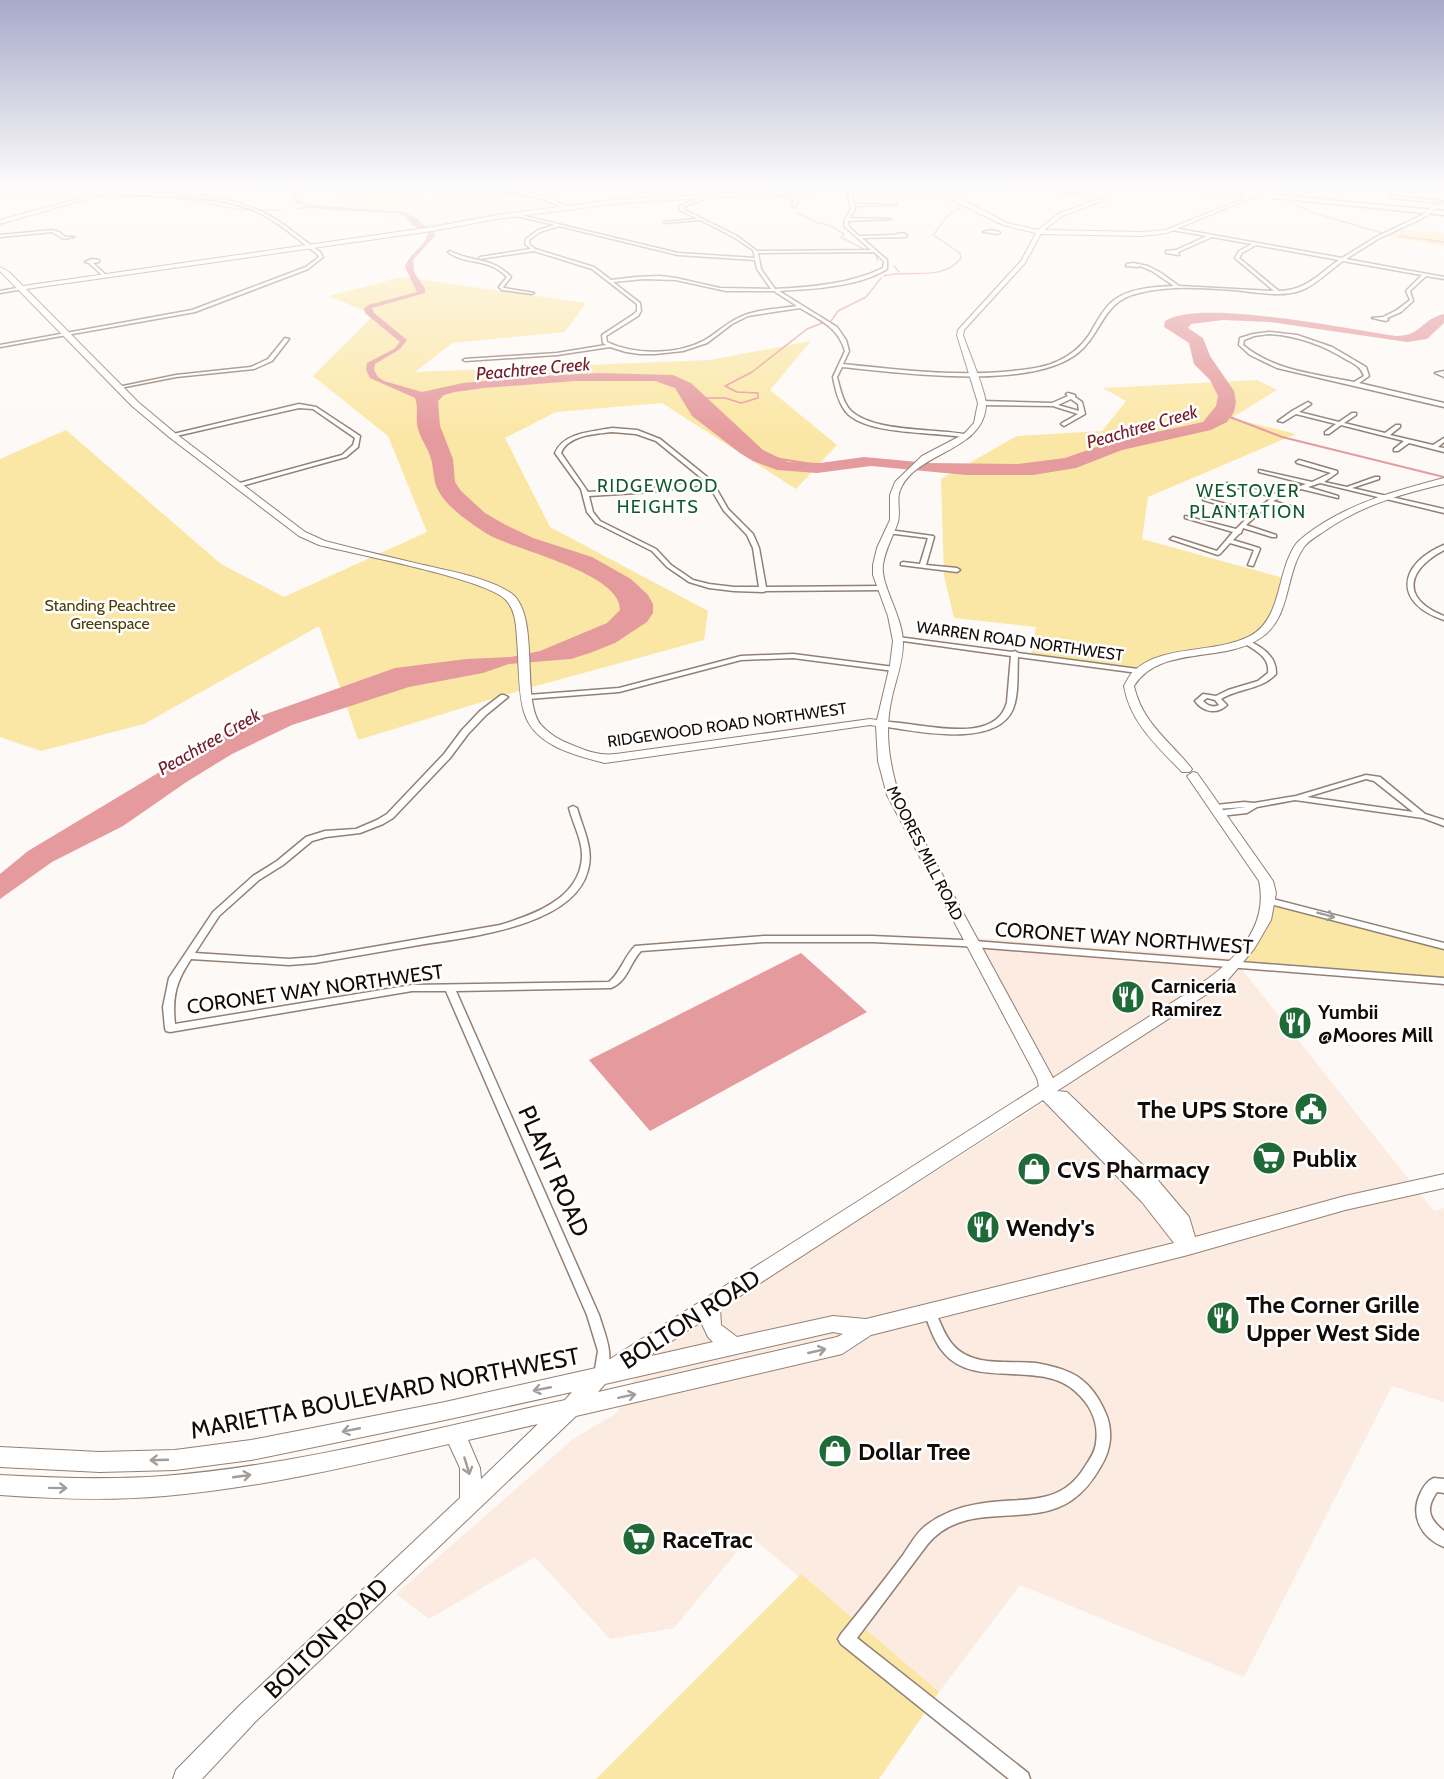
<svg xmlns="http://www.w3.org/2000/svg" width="1444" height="1779" font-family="Cabin,sans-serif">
<rect width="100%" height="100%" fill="#fdf9f6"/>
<!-- built -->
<g fill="#fcebe0">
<path d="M317 187H627L646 191 566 208 430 229 310 196 307 192Z"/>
<path d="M976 938 1229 958 1240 967 1434 1211 1444 1208V1402L1392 1386 1244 1677 1020 1585 939 1692 750 1536 674 1628 610 1639 535 1557 429 1619 396 1594 573 1439 617 1413 645 1356 1061 1092Z"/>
</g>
<!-- green -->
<g fill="#fbe7a5">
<path d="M206 187H288C262 198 232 196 206 187Z"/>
<path d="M359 187H369L426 199 384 210 322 195Z"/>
<path d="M1390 229 1444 233V246L1378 235Z"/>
<path d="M402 277 586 303 565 332 452 343 415 372 710 360 811 341 770 390 837 445 796 489 662 403 556 412 505 438 550 527 708 611 704 640 525 689 358 740 319 626 144 724 41 751 0 737V459L66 430 221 564 284 597 427 532 388 436 313 376 374 315 329 296Z"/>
<path d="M1257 380 1277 390 1231 418 1296 434 1148 497 1142 539 1291 580 1273 621 1251 644 1148 666 1140 673 1120 666 1031 655 1036 627 954 618 944 576 941 479 1017 436 1102 431 1126 401 1103 388Z"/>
<path d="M1269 901 1444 947V978L1235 964Z"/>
<path d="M801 1574 939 1692 879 1779H596Z"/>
</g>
<!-- water -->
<g fill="#e59b9e">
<path d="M298 187H304L298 190 296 196 299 200 314 205 404 212 416 218 436 235 413 260 414 272 425 289V293L372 308 374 313 407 340 400 349 375 364 374 370 378 377 384 381 422 392 463 383 542 376 599 373 673 375 691 383 763 450 788 462 820 463 864 457 929 463 1018 464 1065 458 1114 441 1203 422 1216 406 1218 396 1210 380 1194 364 1189 343 1164 327 1165 321C1199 298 1351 330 1396 336 1422 336 1421 319 1444 314V323L1427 339 1407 342 1270 322 1223 320 1191 324 1188 328 1203 338 1210 356 1234 391 1236 402 1234 412 1227 422 1211 430 1122 450 1076 468 1033 475H966L871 466 817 473 777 470 753 461 740 453 692 416 675 388 655 381H575L484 388 455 392 444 395 438 401 440 426 453 459 455 482 461 491 485 513 504 524 533 538 592 557 631 579 648 595 653 604V613L647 622 615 643 590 653 571 659 509 664 483 673 409 687 292 725 232 754 188 781 123 826 52 862 0 899V874L28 851 233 728 263 715 395 668 466 659 511 657 540 651 607 623 620 610C621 573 515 550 489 535 473 525 447 508 438 490 433 481 434 469 431 459 428 448 421 440 418 429 415 419 419 408 415 398L370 378 366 370 367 363 394 349 400 342 365 313 364 309 368 305 417 292 405 267C409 253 426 246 428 233L412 225 406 217 400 214C374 209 308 215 291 199L290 194Z"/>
<path d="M801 953 867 1012 650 1131 589 1060Z"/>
</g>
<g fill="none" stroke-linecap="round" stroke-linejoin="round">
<!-- stream-far1 -->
<g stroke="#e59b9e" stroke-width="1.5">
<path d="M19 187 33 193"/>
<path d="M1274 190 1277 192"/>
<path d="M0 195 34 193 69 197 146 196 191 200 240 210H281"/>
<path d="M1289 200 1310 212 1382 233"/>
<path d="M297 209 314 206"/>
<path d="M797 213 818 223 829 225"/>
<path d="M831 226 844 234"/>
<path d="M843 235 841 237 865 250"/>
<path d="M1399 236 1444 242"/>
<path d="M866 252 875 253 878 261"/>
<path d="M894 266 899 272"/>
<path d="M884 276C911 269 943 282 961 258L960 253 933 235 947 216 960 208"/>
<path d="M831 321 838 311 866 297 881 278"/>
<path d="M702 398H725L741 403 758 398V393L737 392 725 386 752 372 807 329 822 323"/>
<path d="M1229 417 1234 419"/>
</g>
<!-- stream -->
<g stroke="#e59b9e" stroke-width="2">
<path d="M1230 417 1282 437 1444 477"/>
<path d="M774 458 812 464"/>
</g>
<defs>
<g id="street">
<path d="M85 187C101 186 120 192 136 192 175 195 217 193 255 209 279 218 299 237 320 252L323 257 308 269 195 312 0 347V345L192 310 306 267 319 257 317 254C297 239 277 220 253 210 227 200 199 197 172 196 144 195 112 196 85 187Z"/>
<path d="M411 187C425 186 440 189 454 189 493 189 533 186 568 208L565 209C528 190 503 191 463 191 446 191 427 192 411 187Z"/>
<path d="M718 187H721L719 191 721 195 719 196 715 191Z"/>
<path d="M849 189 851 190 854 204 897 205 854 206 855 209 850 218 891 219 848 221 849 227 859 236 894 235 902 233 907 235 906 237 862 238 887 260V269C859 287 812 289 779 291L837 327 846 340 849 351 843 364C899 370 957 377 1013 371 1028 369 1044 368 1058 361 1071 355 1081 347 1089 335 1096 324 1102 310 1113 301 1129 288 1154 287 1174 286L1152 271 1140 266 1138 267 1126 266 1127 264 1133 263 1148 266 1161 273 1179 286 1274 291 1235 258 1239 251 1252 244 1212 237 1178 252 1179 255 1166 253V251L1176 250 1207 236 1172 230 1173 228 1342 258 1376 237 1426 213 1427 215 1421 219 1378 239 1346 259 1444 277V279L1426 276 1410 291 1413 301 1401 312 1387 318 1388 320 1386 321 1372 318 1383 317 1397 310 1410 300 1406 291 1422 275 1343 261C1330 270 1317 284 1302 290 1282 298 1255 292 1234 290 1203 288 1170 285 1139 293 1102 301 1103 332 1079 352 1034 391 900 373 842 367L837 377C840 388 843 403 851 411 875 433 937 428 969 435L970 436 967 438C935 431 867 436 846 412 838 402 835 388 833 377L845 351C838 327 820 320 800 308L748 316 732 324 707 343 683 351 655 354H640L626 352 610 347 557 355 465 361 463 360 465 359 557 353 606 345 603 343 602 335 634 314 637 311V304L592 269 534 251 479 259 480 257 531 249 525 244 526 239 538 230 555 225 516 216V214L678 253 755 258 753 250 735 238 701 220 666 223 664 222 698 219 680 210V206L708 195 709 197 683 207V209L737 236 757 251 871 250 845 227 844 221 851 209 847 190ZM559 226 678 255 755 260 757 269 771 289 720 288 676 278 660 276 636 277 611 280 594 267 535 249 529 244V240L540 232ZM1256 245 1339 260C1317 275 1307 290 1279 291L1239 258 1242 253ZM874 252 884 261 883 268C850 284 811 287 775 289L761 269 758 253ZM644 279 676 280 726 291H774L797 306C777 309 756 309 738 318 725 324 715 335 703 341 676 355 634 355 607 342L606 336 638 316 641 311 640 303 613 282Z"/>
<path d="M775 191 798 199 795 207 792 206 795 200 775 193Z"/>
<path d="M1392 196 1442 201 1444 202 1442 203 1391 198Z"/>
<path d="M52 230 59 232 65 237H74L64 239 52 232 0 237V235Z"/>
<path d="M991 230 999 232 1000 233 998 234 983 232Z"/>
<path d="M450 251C473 263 491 256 511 277L503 287 504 288 534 293 532 294 502 290 499 287 507 277C486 256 466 266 448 252Z"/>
<path d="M92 259 99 260V262L93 263 106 275V277H104L89 263 85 262Z"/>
<path d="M22 287 23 289 0 293V291Z"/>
<path d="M1269 332 1297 335 1332 347 1366 367 1369 376 1359 383 1444 403V407L1277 368 1250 355 1239 345 1240 338 1253 334ZM1269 334C1298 336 1323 345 1347 360 1355 364 1361 367 1364 376L1354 382C1316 374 1274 371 1243 345L1244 340 1254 336Z"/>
<path d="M285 338 289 339 272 361 254 369 176 377 120 388 118 387 176 375 251 367 268 359Z"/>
<path d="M1444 371V373L1443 374H1444V377L1435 373Z"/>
<path d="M1068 393 1075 395V397L1082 402 1085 414 1064 426 1061 424 1062 423 1078 414 1053 406 982 405 979 403 982 401 1052 403 1068 396 1066 394ZM1071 399 1078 404 1079 411 1058 405Z"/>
<path d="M1308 402 1311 404 1310 405 1299 412 1339 422 1352 413H1356V415L1344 423 1385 433 1396 425H1400V427L1390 435 1433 445 1444 438V442L1438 447 1444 448V452L1409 443 1398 451H1394V449L1404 441 1341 425 1329 434H1325V432L1336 424 1296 414 1283 422 1278 421 1292 411Z"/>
<path d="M299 404 316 407 360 436 358 447 346 457 238 487 236 486V484L342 455 353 445 355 438 313 409 299 408 172 437 169 435Z"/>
<path d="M612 428 637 430 660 439 712 481 728 509 753 534 759 548 766 587 883 586 886 588 883 590 766 591 763 592 734 591 709 588 689 582 667 567 652 551 596 523 587 512 581 489 555 453C564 432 592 432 612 428ZM612 432 636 434 656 441 705 481 652 488 588 492 561 453C568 435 595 434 612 432ZM708 484 724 511 747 535 753 548 759 587H734L709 584 693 580 671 565 656 549 600 521 593 512 589 496 652 492Z"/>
<path d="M1299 460 1337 471V473L1324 482 1347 487 1375 477H1379V479L1352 488 1444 509V513L1320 483 1308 487 1338 496V498L1301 489 1290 493 1273 501 1304 510V512L1270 504 1246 525 1276 535V537H1272L1243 528 1241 533 1239 534 1233 540 1259 548 1260 549 1253 566 1248 565 1254 550 1230 543 1220 554 1218 555 1170 539 1173 537 1217 551 1233 532 1185 518V516L1236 529 1251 514 1203 500V498L1254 511 1273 497 1227 485V483L1277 494 1306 484 1259 472V470L1312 482 1331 473 1297 463 1296 462Z"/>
<path d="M889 530 933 536 934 537 926 565 957 568 960 570 957 572 901 565V563L903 562 920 564 928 538 887 533 886 532Z"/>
<path d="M1444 545V550C1407 570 1400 598 1444 616V620C1393 603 1398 564 1444 545Z"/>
<path d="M898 637 1012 652 1015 651 1018 653 1138 669 1142 671 1138 673 1018 657C1017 673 1019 694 1013 709 996 749 915 731 881 726L877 724 878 722C911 719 995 750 1007 702L1011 656 896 640 895 639Z"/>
<path d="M1246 640C1261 646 1277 656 1276 674 1261 690 1239 688 1221 699L1227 705C1217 715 1203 712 1195 701L1203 694 1216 696 1228 690 1258 681 1268 673C1270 657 1256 651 1244 643V641ZM1207 698 1215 700 1219 705C1213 708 1208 706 1203 701Z"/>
<path d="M793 654 894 667 898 669 894 671 793 658 741 660 619 692 528 699 524 697 528 695 619 688 741 656Z"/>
<path d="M501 695H504L508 697 486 715 468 734 450 758 393 818 383 824 360 833 326 837 312 841 283 865 259 880 219 916 195 953 289 959 315 957 500 925C533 915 579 899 582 858 583 841 573 824 569 808L573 806 577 808C583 829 594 849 588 870 574 927 467 937 419 945 385 951 350 957 315 963L289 965 191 959C176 982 172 996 175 1024L412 985 609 982C621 972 624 957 635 946L764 936H872L962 940 1444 978V984L962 946 872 942H764L641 951C629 964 628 981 611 988L456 991 599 1315C606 1338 615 1355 605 1379L600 1381 595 1379 594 1375 598 1351 587 1315 446 991H412L170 1032 166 1031 165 1028 163 1007 169 978 213 912 253 876 277 861 306 837 325 831 356 829 377 820 387 814 444 754 462 730 480 711Z"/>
<path d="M1366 775 1380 777 1425 814 1444 820V826L1423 818 1295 800 1257 807 1247 813 1220 816 1217 815 1216 813 1217 811 1246 807 1216 809 1212 807 1216 805 1244 802 1254 803 1296 796ZM1366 779 1374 781 1413 812 1307 797Z"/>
<path d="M1269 898 1444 943V949L1266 903 1264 901Z"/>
<path d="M930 1307 934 1309C940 1321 944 1335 953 1345 973 1368 1010 1360 1036 1363 1048 1365 1060 1368 1071 1373 1088 1381 1099 1397 1106 1414 1113 1431 1111 1450 1101 1466 1093 1480 1085 1491 1072 1500 1029 1530 965 1498 927 1545L857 1638 1028 1773 1030 1779H1009L841 1644 838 1639 841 1634C862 1608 883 1582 903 1555 910 1545 917 1531 928 1524 943 1513 960 1507 978 1504 1018 1496 1059 1509 1084 1468 1089 1460 1095 1453 1096 1443 1099 1423 1091 1405 1075 1391 1039 1359 975 1390 944 1353 934 1342 930 1327 924 1313L926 1309Z"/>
<path d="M1434 1478 1444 1479V1493L1437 1492C1425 1509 1429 1519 1444 1531V1547C1421 1538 1409 1515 1421 1492 1424 1486 1427 1481 1434 1478Z"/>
</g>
<g id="secondary">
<path d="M121 187H128L0 224V220Z"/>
<path d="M1102 187 1112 190 1111 198 1062 216 1044 230 1142 232 1166 230 1271 187H1277L1167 233 1142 236 1041 234 1025 263 964 330 963 335C968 350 986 392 986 404 985 450 921 451 902 486 895 497 901 510 898 522 893 537 885 549 883 565 880 585 903 616 903 643 903 662 896 679 892 697 884 731 889 762 899 795L1053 1078C1084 1058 1115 1038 1147 1018 1193 989 1274 949 1259 881L1187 776 1193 772 1197 773 1273 881 1276 893 1271 920 1254 949 1227 981 1057 1091 1067 1092 1156 1178 1189 1217 1195 1237 1345 1196 1444 1174V1188L1345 1210 1188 1255 871 1335 842 1354 576 1416 255 1722 202 1779H173L176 1770 239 1706 460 1498V1468L449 1444C355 1465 261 1488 165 1496 110 1501 55 1499 0 1495V1475C54 1478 109 1480 163 1476 299 1465 432 1429 565 1400L572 1392 445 1420 251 1460 175 1470 100 1472 0 1467V1447L100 1452 175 1450 251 1440 445 1402 596 1368 1039 1086 1037 1078 887 795 878 761 876 726 870 725 605 763C575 755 534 746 524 712 518 693 519 660 517 639 516 626 516 611 506 600 487 579 354 554 319 545L299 536 169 437 132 406 0 271V267L9 272 23 286 432 227 497 215 621 199 824 189 910 191 947 195 963 200 1007 223 1038 230 1058 214 1107 196V191ZM824 191 910 193 946 197 1003 225 1036 233 1021 261 958 330 957 335 978 403 974 423 964 434 922 456 895 482 890 495V520L877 548 873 565V575L888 616 893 641 890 665 877 720 870 719 616 754C600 756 586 751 572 745 561 741 549 734 541 725 520 699 541 615 511 593 488 578 454 572 428 566 394 558 359 550 325 541L305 532 175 433 138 402 26 289 432 231 497 219 621 203ZM1043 1100 1142 1202 1174 1243 866 1319 833 1316 737 1337 721 1325 720 1309ZM701 1322 708 1337 713 1342 647 1357ZM833 1332 843 1334 837 1337 598 1392 605 1384ZM538 1424 481 1479 480 1468 468 1440Z"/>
<path d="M1444 478V484C1402 494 1362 505 1326 530 1319 535 1309 540 1304 547 1284 575 1292 619 1259 639 1222 663 1160 645 1134 686 1142 723 1170 741 1192 769L1190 772H1182C1157 746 1130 722 1124 686 1127 681 1129 675 1134 671 1162 644 1216 654 1250 636 1283 618 1276 572 1296 544 1302 537 1310 532 1317 527 1356 501 1399 490 1444 478Z"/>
</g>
<g id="highway">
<path d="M1040 187 1067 189 1107 187 1110 189 1067 193Z"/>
<path d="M1163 187H1186L1251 194 1248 196Z"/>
<path d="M1268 194 1444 211V215L1266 197Z"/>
</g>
</defs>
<!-- street casing -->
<use href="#street" stroke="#938074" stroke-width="3"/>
<!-- secondary casing -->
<use href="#secondary" stroke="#938074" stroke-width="2"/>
<!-- highway casing -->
<use href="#highway" stroke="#938074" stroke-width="3"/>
<!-- street -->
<use href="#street" fill="#fff" fill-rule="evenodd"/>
<!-- secondary -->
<use href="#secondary" fill="#fff" fill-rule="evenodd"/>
<!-- highway -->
<use href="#highway" fill="#fff" fill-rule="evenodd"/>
<defs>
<path id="street-bridge" d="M1426 214 1437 206"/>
<path id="highway-bridge" d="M1248 194 1268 196"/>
</defs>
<!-- street-bridge casing -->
<use href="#street-bridge" stroke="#938074" stroke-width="5" stroke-linecap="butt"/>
<!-- highway-bridge casing -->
<use href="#highway-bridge" stroke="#938074" stroke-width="9" stroke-linecap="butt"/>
<!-- street-bridge -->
<use href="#street-bridge" stroke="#fff" stroke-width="4"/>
<!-- highway-bridge -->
<use href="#highway-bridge" stroke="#fff" stroke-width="8"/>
</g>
<!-- one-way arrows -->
<defs><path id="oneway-shaft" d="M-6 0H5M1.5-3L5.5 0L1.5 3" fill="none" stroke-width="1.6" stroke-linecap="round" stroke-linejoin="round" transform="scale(1.5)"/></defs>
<g stroke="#a09d9c">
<use href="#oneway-shaft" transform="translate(1326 915) rotate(15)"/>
<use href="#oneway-shaft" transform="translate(817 1351) rotate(-13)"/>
<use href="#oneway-shaft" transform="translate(542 1389) rotate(169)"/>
<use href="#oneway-shaft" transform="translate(627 1396) rotate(-12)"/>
<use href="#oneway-shaft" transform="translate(351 1430) rotate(169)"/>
<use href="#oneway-shaft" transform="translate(159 1460) rotate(178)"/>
<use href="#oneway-shaft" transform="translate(467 1466) rotate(73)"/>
<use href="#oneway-shaft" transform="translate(242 1476) rotate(-8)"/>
<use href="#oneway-shaft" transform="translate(58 1488) rotate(1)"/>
</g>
<!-- sky -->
<linearGradient id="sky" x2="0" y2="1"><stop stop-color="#a7aaca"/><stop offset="0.43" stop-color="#fefcfb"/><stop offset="1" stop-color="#fefcfb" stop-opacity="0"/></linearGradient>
<rect width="1444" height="436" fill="url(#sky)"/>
<!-- icons -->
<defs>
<symbol id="restaurant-disc" viewBox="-11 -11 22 22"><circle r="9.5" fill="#206a38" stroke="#fff"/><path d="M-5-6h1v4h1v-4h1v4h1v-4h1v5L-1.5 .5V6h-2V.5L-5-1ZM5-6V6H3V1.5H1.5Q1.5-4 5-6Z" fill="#fff"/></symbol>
<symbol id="civic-disc" viewBox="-11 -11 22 22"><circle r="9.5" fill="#206a38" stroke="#fff"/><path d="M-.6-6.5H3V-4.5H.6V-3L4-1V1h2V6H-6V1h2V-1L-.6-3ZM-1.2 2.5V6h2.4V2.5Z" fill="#fff"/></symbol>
<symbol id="supermarket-disc" viewBox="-11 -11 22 22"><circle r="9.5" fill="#206a38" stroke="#fff"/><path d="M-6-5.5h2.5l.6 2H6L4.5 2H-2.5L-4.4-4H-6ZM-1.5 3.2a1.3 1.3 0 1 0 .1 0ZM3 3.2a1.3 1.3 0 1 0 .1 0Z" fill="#fff"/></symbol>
<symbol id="shop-disc" viewBox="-11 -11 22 22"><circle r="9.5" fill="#206a38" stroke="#fff"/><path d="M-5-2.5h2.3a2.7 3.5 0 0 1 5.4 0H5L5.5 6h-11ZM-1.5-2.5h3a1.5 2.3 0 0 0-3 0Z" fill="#fff"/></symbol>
</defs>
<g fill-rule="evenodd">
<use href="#restaurant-disc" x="1109" y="978" width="38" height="38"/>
<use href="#restaurant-disc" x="1276" y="1004" width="38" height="38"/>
<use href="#civic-disc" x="1292" y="1090" width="38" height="38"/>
<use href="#supermarket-disc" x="1250" y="1139" width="38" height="38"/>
<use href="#shop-disc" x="1015" y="1150" width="38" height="38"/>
<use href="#restaurant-disc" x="964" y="1208" width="38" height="38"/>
<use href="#restaurant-disc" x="1204" y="1299" width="38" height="38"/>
<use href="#shop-disc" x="816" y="1432" width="38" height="38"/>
<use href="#supermarket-disc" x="620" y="1520" width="38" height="38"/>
</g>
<g text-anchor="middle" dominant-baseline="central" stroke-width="5" stroke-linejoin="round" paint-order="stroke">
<!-- far-park labels -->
<g font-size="16" fill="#4c3d05" stroke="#fff">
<text x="110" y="605">Standing Peachtree<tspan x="110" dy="18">Greenspace</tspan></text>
</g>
<!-- far-street labels -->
<g font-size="16" fill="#120b07" stroke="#fff">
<text transform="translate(1020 641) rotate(8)">WARREN ROAD NORTHWEST</text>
<text transform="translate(727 725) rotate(-8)">RIDGEWOOD ROAD NORTHWEST</text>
<text transform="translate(925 853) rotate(63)">MOORES MILL ROAD</text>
</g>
<!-- far-water labels -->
<g font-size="18" font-style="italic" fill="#731c2a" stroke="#fff">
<text transform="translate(533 369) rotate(-5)">Peachtree Creek</text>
<text transform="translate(1142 427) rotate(-16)">Peachtree Creek</text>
<text transform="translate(209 742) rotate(-30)">Peachtree Creek</text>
</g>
<!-- far-neighbourhood labels -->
<g font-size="18" letter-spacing="1.5" fill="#11582b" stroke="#fff">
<text x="658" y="486">RIDGEWOOD<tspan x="658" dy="21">HEIGHTS</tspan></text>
<text x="1248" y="491">WESTOVER<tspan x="1248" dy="21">PLANTATION</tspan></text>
</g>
<!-- street labels -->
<g font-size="20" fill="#120b07" stroke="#fff">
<text transform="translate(1124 938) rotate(4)">CORONET WAY NORTHWEST</text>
<text transform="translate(315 989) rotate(-8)">CORONET WAY NORTHWEST</text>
</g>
<!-- poi labels -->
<g font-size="20" font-weight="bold" fill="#120b07" stroke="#fff" text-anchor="start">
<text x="1151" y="986">Carniceria<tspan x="1151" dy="23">Ramirez</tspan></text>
<text x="1318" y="1012">Yumbii<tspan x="1318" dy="23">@Moores Mill</tspan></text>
</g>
<!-- near-poi labels -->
<g font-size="24" font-weight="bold" fill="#120b07" stroke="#fff" text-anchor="start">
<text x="1288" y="1109" text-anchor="end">The UPS Store</text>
<text x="1292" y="1158">Publix</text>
<text x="1057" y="1169">CVS Pharmacy</text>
<text x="1006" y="1227">Wendy's</text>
<text x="1246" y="1304">The Corner Grille<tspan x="1246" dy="28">Upper West Side</tspan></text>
<text x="858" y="1451">Dollar Tree</text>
<text x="662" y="1539">RaceTrac</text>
</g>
<!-- near-street labels -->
<g font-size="24" fill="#120b07" stroke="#fff">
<text transform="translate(554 1171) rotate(66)">PLANT ROAD</text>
<text transform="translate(690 1319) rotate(-33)">BOLTON ROAD</text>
<text transform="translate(385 1393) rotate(-11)">MARIETTA BOULEVARD NORTHWEST</text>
<text transform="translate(326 1638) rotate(-44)">BOLTON ROAD</text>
</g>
</g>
</svg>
